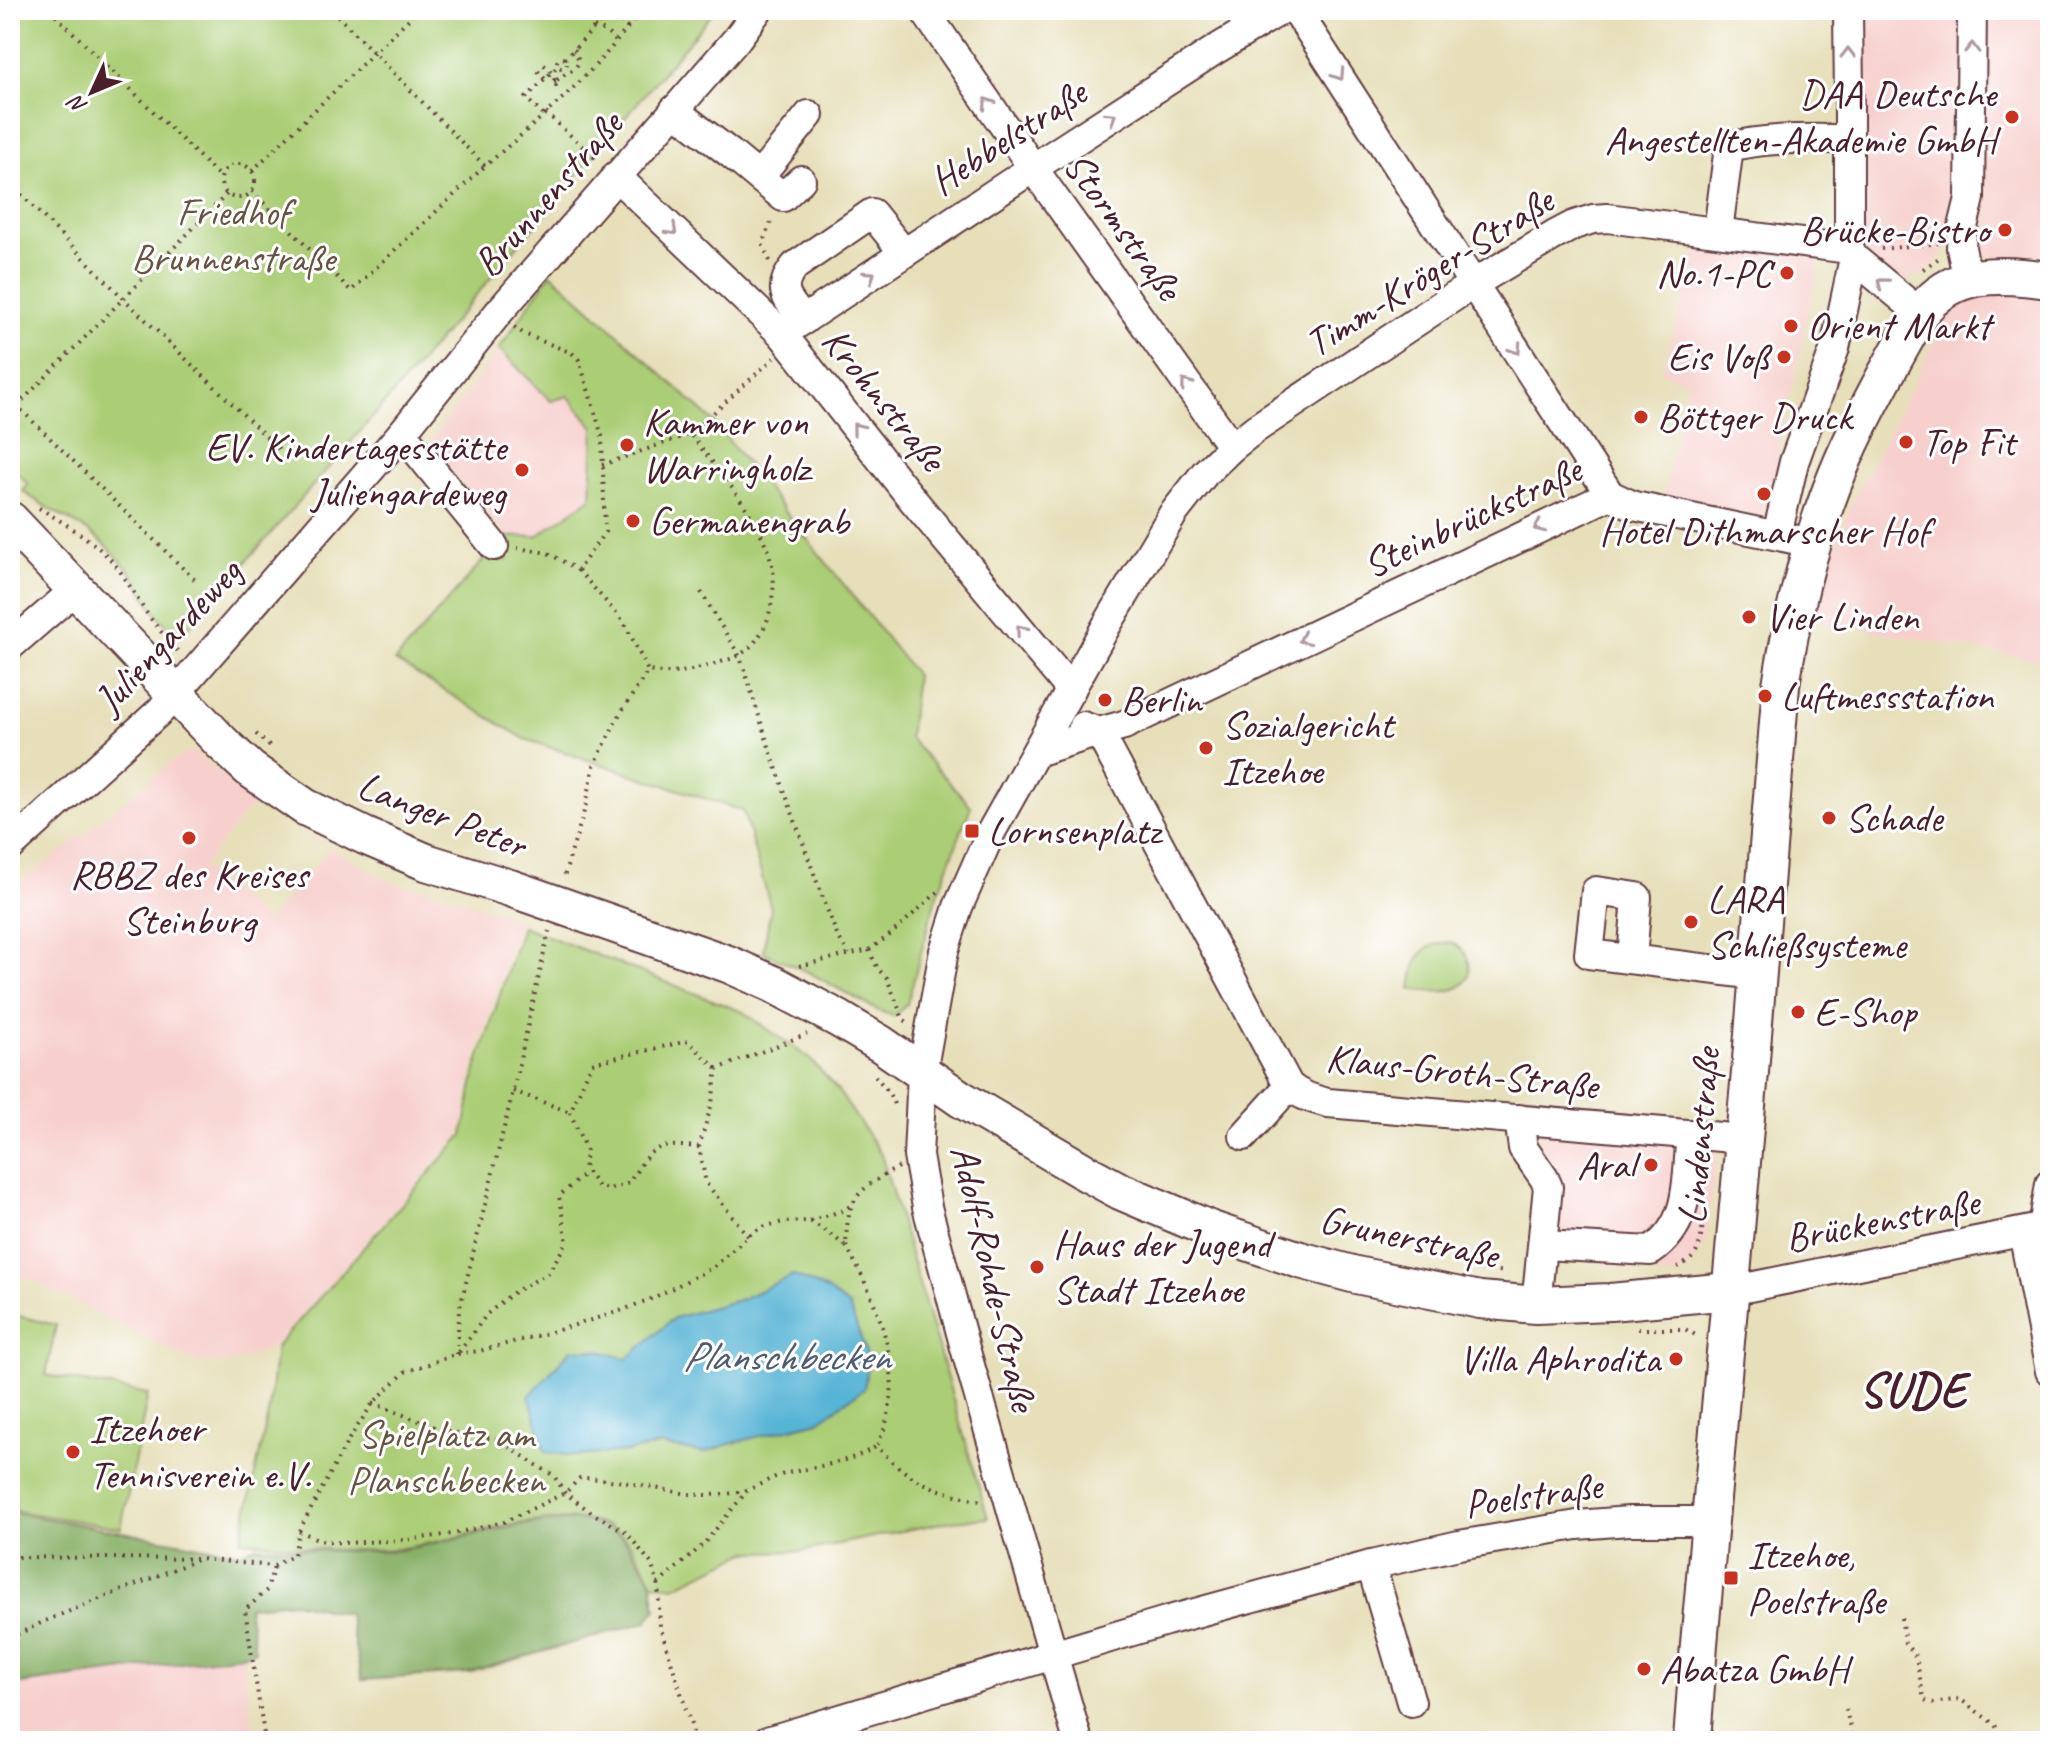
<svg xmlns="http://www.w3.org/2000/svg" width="2060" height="1751" font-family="Caveat,sans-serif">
<rect width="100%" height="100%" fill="#fff"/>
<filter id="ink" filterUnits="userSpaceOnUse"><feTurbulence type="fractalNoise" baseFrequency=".0125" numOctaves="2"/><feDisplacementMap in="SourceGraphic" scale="16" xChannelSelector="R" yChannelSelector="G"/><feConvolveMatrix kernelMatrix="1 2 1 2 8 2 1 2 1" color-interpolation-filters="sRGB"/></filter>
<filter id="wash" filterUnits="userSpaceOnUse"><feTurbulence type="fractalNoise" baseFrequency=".006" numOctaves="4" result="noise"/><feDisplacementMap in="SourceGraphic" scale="32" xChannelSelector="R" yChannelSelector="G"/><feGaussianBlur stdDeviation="1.8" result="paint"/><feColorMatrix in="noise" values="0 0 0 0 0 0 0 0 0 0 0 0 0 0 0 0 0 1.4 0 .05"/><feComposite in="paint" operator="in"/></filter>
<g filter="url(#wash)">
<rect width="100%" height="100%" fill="#e7dfba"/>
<!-- built -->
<g fill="#f7d0ce">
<path d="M1857 10H1965L1960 215 1950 244 1929 271 1906 279 1885 270 1864 250 1857 222Z"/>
<path d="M1984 10H2050V265L1977 254V212Z"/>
<path d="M1701 240 1820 257 1777 458 1788 462 1773 526 1662 502 1688 381 1661 373Z"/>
<path d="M1994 292 2050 297V662L1810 620 1849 508 1947 318 1968 299Z"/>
<path d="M498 350 551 401 568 397 594 427 591 497 536 536H506L429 443Z"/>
<path d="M187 752H194L255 801 203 866 267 922 330 848 392 883 428 890 519 919 472 1071 461 1133 275 1345 261 1353 229 1363 192 1361 28 1278 10 1277V890L91 829 177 758Z"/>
<path d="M1541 1130 1718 1144 1706 1242 1695 1260 1676 1277 1533 1248Z"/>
<path d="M242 1655 255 1741H10V1685Z"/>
</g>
<!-- green -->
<g fill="#abcd75" stroke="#7a7650" stroke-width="2" fill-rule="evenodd">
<path d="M10 10H706L711 15 411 373 184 633C156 628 147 594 132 574 123 563 112 551 102 542 78 521 47 511 23 491L28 484 10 465Z"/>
<path d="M551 273 713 421 916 675 909 738 971 806 935 901 907 1004 894 1016 877 1010 810 973 763 952 771 908 743 811 525 739 395 661 486 557 507 560 506 537 537 536 591 498 594 427 568 396 551 401 499 349Z"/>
<path d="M522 926 743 1012 809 1058 837 1089 881 1154 988 1518 951 1521 804 1551 747 1552 674 1587 653 1583C645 1567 636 1548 623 1536 575 1493 452 1545 393 1549 342 1553 292 1546 241 1540L269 1409 276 1347 463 1135 476 1069ZM793 1275 818 1421 729 1444 704 1453 659 1445 628 1452 574 1456 545 1451 530 1396 571 1349 600 1351 627 1360 674 1318 742 1299Z"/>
<path d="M1449 942C1471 948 1479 980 1455 989 1442 994 1424 990 1411 989 1414 963 1418 944 1449 942Z"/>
<path d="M10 1314 56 1325 46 1375 148 1394 121 1528 10 1510Z"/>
</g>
<!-- forest -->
<path fill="#88b066" stroke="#696848" stroke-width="2" d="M10 1512 240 1553 255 1546 328 1551H396L526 1524 579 1520 605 1526 623 1538 641 1563 652 1583 656 1610 646 1622 468 1673 362 1680 348 1614 294 1602 248 1606 255 1650 242 1655 10 1685Z"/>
<!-- water -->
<path fill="#57b4d5" stroke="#506a80" stroke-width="2" d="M793 1275 825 1289 849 1306 869 1360 864 1389 818 1421 729 1444 704 1453 659 1445 628 1452 574 1456 545 1452 529 1396 572 1349 600 1351 627 1359 674 1318 742 1299Z"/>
</g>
<g filter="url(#ink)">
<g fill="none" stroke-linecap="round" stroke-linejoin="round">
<defs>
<g id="minor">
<path d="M924 10 1033 168 1232 447"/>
<path d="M1296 10 1610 495"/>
<path d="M1848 10 1849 97"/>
<path d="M1972 10 1970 198 1962 231 1961 248 1964 262 1972 278"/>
<path d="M1849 105V249L1854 258 1920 313"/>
<path d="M674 110 731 154 783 197 801 180"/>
<path d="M616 176 782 334 913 500 1071 690"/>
<path d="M759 177 809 115"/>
<path d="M1718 231 1729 147C1768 137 1808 139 1849 139"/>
<path d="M804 320C788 300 775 290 795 266L872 213 904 253"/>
<path d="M782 334 1033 168 1215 50 1281 10"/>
<path d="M402 433 494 546"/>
<path d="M1777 535 1794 462 1835 348 1854 258"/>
<path d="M10 646 76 589"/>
<path d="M1083 726 1099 732 1124 725 1610 495 1634 506 1812 543"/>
<path d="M1036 752 1099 732 1289 1086C1301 1096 1313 1099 1328 1103L1744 1139"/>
<path d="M10 847 161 710 175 694 402 433 499 312 736 40 758 10"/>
<path d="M1632 959 1637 897 1596 891 1589 954 1757 975"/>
<path d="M1519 1119 1523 1148 1544 1178 1548 1187 1536 1305"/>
<path d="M1244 1136 1289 1086"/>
<path d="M2043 1228 2050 1184"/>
<path d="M2023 1232 2050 1371"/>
<path d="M1543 1245 1651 1251C1692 1223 1686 1179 1691 1134"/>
<path d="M1730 1291 2050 1226"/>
<path d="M1371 1565 1411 1702"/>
<path d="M767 1741 1166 1621 1371 1565 1459 1545 1577 1525 1629 1521H1709"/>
<path d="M1078 1741 965 1348 927 1207 918 1156 922 1073 944 951 958 907 991 832 1108 623 1173 514 1205 473 1232 447 1255 429 1473 284 1555 235 1574 225 1593 219 1607 218 1849 249"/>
</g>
<g id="major">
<path d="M10 520 222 743 250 769 305 807 365 836 426 862 510 888 728 964 773 984 839 1019 881 1044 961 1099 1083 1171 1120 1191 1212 1230 1300 1260 1356 1275 1480 1300 1536 1305 1610 1302 1730 1291"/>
<path d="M1692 1741 1699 1644 1750 1072 1781 685C1793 608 1812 532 1843 460 1865 410 1893 361 1920 313 1954 268 2000 274 2050 280"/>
</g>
</defs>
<!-- minor casing -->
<use href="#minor" stroke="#623c40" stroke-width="32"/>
<!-- major casing -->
<use href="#major" stroke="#623c40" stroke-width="40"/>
<!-- path -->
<g stroke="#623c40" stroke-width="4" stroke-dasharray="2 6" stroke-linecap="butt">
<path d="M50 10 221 178"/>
<path d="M332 10 485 166C535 123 587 81 627 28L610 10"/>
<path d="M594 27 605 31 617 42"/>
<path d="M627 28 644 10"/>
<circle cx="562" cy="63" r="5"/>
<path d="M565 59 610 11"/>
<path d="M544 65 552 72"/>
<path d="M538 71 545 79"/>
<path d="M554 80 558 81 556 85 552 83Z"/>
<path d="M557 80C569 69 586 70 574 49"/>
<path d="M546 113 593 156 594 157 599 151 604 155"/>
<path d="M543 115 526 98 558 66"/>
<circle cx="238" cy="181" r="17"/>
<path d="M252 171 418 10"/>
<path d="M10 183 123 298 282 452"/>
<path d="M252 191 351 291 485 166"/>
<path d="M1881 249 1940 243"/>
<path d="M770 261 762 244 773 218"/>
<path d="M1923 269 1939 258"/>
<path d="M514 327 524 334 572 353 579 360 582 369 602 436 605 532 578 570 624 622 648 671 618 717 594 766 586 805 563 880"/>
<path d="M10 399 197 582"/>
<path d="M17 406 227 194"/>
<path d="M690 434 774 358"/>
<path d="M602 465 690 434C718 470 766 524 773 570 775 585 772 604 768 618 761 638 747 655 727 660 701 668 676 677 649 671"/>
<path d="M10 483 20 493"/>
<path d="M39 508C64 523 90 538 110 559 123 573 132 590 142 606 153 623 167 639 181 655"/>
<path d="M517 548 548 553 578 570"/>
<path d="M701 592 740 657 772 756 818 885 837 935 849 954"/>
<path d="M256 734 273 749"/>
<path d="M869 950 878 969 887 978 903 1019 909 1023"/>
<path d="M799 966 869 950 891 934 939 891"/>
<path d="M875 1076C883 1085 893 1096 895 1109"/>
<path d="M513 1091 570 1112"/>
<path d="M699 1147C654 1144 653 1144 629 1183L609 1189 598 1187 584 1168 586 1150 570 1112 592 1063 688 1041 717 1069"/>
<path d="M810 1221 841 1211 852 1205"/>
<path d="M748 1236 706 1183 699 1147 712 1103 717 1069 807 1034"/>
<path d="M846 1246C875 1297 904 1364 886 1423 884 1431 880 1439 877 1446 911 1484 937 1491 985 1502"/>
<path d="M1677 1267C1700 1258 1700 1245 1703 1223"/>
<path d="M1475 1268 1506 1272"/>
<path d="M1638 1329H1685L1699 1337"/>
<path d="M459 1352 487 1314 513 1293 548 1273 567 1242 559 1196 586 1173"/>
<path d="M457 1354 459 1311 513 1091 549 931"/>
<path d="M373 1403 442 1430 498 1440 554 1476 565 1493 592 1513 626 1532 651 1563 658 1584 660 1626 692 1728 693 1741"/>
<path d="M299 1531 320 1540 342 1543 406 1540 452 1534 504 1522 565 1493 580 1478C618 1478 652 1489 689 1494 707 1496 733 1495 750 1489 761 1484 771 1478 784 1474 815 1466 848 1464 877 1446"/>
<path d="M10 1557 200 1559 274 1566 294 1555 299 1531 349 1439 373 1403 405 1372 457 1354 479 1351 562 1329 620 1311 653 1298 714 1267 748 1236 762 1227 783 1222 810 1221 826 1231 846 1246C847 1197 857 1190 899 1167"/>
<path d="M658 1584 703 1545 747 1491"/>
<path d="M1901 1618 1905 1643 1916 1657 1924 1700 1933 1703 1960 1699 1994 1724 2007 1741"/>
<path d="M10 1638 45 1621 197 1560"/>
<path d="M1846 1709 1853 1741"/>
<path d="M265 1741 245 1610 267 1590 274 1566"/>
</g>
<!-- minor -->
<use href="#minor" stroke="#fff" stroke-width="28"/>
<!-- major -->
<use href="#major" stroke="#fff" stroke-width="36"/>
</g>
<!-- one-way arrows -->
<defs><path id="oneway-chevron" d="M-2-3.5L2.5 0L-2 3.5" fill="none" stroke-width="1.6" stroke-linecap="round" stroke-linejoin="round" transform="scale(2)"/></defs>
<g stroke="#ae9aa0">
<use href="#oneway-chevron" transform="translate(1972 48) rotate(-89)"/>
<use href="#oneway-chevron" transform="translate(1848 53) rotate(-90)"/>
<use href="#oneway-chevron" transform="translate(1339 75) rotate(57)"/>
<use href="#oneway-chevron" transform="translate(988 103) rotate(-124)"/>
<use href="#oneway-chevron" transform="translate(1111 117) rotate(-33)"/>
<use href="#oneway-chevron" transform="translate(672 230) rotate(44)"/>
<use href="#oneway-chevron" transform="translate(870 276) rotate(-34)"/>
<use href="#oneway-chevron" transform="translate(1882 283) rotate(-141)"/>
<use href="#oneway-chevron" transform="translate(1516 349) rotate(57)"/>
<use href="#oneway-chevron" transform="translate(1186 384) rotate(-126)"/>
<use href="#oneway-chevron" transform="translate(857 428) rotate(-129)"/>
<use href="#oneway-chevron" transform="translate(1539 527) rotate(156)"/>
<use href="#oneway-chevron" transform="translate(1021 630) rotate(-130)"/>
<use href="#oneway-chevron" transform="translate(1304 639) rotate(154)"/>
</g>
</g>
<!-- markers -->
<g fill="#c8321e" stroke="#fff" stroke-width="3">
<circle cx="2012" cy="117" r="8"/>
<circle cx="2005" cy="230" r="8"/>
<circle cx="1787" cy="273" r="8"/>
<circle cx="1791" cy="326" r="8"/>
<circle cx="1784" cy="357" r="8"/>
<circle cx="1641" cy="417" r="8"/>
<circle cx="1906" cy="442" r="8"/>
<circle cx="627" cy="445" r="8"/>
<circle cx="522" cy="470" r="8"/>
<circle cx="1764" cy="494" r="8"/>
<circle cx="633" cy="521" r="8"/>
<circle cx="1749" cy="617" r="8"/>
<circle cx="1765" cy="696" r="8"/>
<circle cx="1105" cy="700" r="8"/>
<circle cx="1206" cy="748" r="8"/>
<circle cx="1829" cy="818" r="8"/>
<rect x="964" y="823" width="16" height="16" rx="4"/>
<circle cx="189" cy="838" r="8"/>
<circle cx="1691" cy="922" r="8"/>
<circle cx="1798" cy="1012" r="8"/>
<circle cx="1651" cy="1165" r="8"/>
<circle cx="1037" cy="1267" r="8"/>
<circle cx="1676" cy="1359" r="8"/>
<circle cx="73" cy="1452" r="8"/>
<rect x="1723" y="1570" width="16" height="16" rx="4"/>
<circle cx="1644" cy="1669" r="8"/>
</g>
<g text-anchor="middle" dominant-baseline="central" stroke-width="6" stroke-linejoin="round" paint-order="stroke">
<!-- poi labels -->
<g font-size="40" fill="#4a1f2b" stroke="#fff" text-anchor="start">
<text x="1996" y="94" text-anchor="end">DAA Deutsche<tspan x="1996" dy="46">Angestellten-Akademie GmbH</tspan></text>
<text x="1989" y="230" text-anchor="end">Brücke-Bistro</text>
<text x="1771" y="273" text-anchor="end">No.1-PC</text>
<text x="1807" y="326">Orient Markt</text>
<text x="1768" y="357" text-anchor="end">Eis Voß</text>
<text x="1657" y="417">Böttger Druck</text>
<text x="643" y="422">Kammer von<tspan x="643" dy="46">Warringholz</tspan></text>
<text x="1922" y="442">Top Fit</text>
<text x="506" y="447" text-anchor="end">EV. Kindertagesstätte<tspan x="506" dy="46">Juliengardeweg</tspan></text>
<text x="649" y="521">Germanengrab</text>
<text x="1764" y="531" text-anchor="middle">Hotel Dithmarscher Hof</text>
<text x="1765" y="617">Vier Linden</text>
<text x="1781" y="696">Luftmessstation</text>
<text x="1121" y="700">Berlin</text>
<text x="1222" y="725">Sozialgericht<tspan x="1222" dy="46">Itzehoe</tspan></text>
<text x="1845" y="818">Schade</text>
<text x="988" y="831">Lornsenplatz</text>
<text x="189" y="875" text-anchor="middle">RBBZ des Kreises<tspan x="189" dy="46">Steinburg</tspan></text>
<text x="1707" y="899">LARA<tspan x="1707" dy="46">Schließsysteme</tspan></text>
<text x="1814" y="1012">E-Shop</text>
<text x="1635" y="1165" text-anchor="end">Aral</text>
<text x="1053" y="1244">Haus der Jugend<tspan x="1053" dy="46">Stadt Itzehoe</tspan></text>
<text x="1660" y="1359" text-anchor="end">Villa Aphrodita</text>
<text x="89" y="1429">Itzehoer<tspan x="89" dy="46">Tennisverein e.V.</tspan></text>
<text x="1747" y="1555">Itzehoe,<tspan x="1747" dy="46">Poelstraße</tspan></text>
<text x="1660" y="1669">Abatza GmbH</text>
</g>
<!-- street labels -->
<g font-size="40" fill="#4a1f2b" stroke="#fff">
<text transform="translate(1008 137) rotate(-33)">Hebbelstraße</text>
<text transform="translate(548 194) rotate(-49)">Brunnenstraße</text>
<text transform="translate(1123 226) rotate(54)">Stormstraße</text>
<text transform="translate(1429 272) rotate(-32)">Timm-Kröger-Straße</text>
<text transform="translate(884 399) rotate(51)">Krohnstraße</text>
<text transform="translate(1472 517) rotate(-25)">Steinbrückstraße</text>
<text transform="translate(168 636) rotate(-47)">Juliengardeweg</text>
<text transform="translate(442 815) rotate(21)">Langer Peter</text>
<text transform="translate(1462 1072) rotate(6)">Klaus-Groth-Straße</text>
<text transform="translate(1699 1136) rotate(-85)">Lindenstraße</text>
<text transform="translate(1882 1220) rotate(-11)">Brückenstraße</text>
<text transform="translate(1409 1237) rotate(12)">Grunerstraße</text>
<text transform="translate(994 1278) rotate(77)">Adolf-Rohde-Straße</text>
<text transform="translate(1533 1495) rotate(-8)">Poelstraße</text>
</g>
<!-- park labels -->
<g font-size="40" fill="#675341" stroke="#fff">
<text x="233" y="212">Friedhof<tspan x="233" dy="46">Brunnenstraße</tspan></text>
<text x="446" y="1434">Spielplatz am<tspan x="446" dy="46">Planschbecken</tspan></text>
</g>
<!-- water labels -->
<g font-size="42" font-style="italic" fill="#4f5b6f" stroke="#fff">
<text x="786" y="1356">Planschbecken</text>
</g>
<!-- district labels -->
<g font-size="48" font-weight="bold" letter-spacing="2" fill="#4a1f2b" stroke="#fff">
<text x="1913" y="1390">SUDE</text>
</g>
</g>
<!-- margin -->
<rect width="2060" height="1751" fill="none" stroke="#fff" stroke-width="40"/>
<!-- north arrow -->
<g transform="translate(92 92) rotate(226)" stroke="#ffffff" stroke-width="6" paint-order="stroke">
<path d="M0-6L14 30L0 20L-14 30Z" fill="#4a1f2b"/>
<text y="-12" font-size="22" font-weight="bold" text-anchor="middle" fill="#4a1f2b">N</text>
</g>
</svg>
